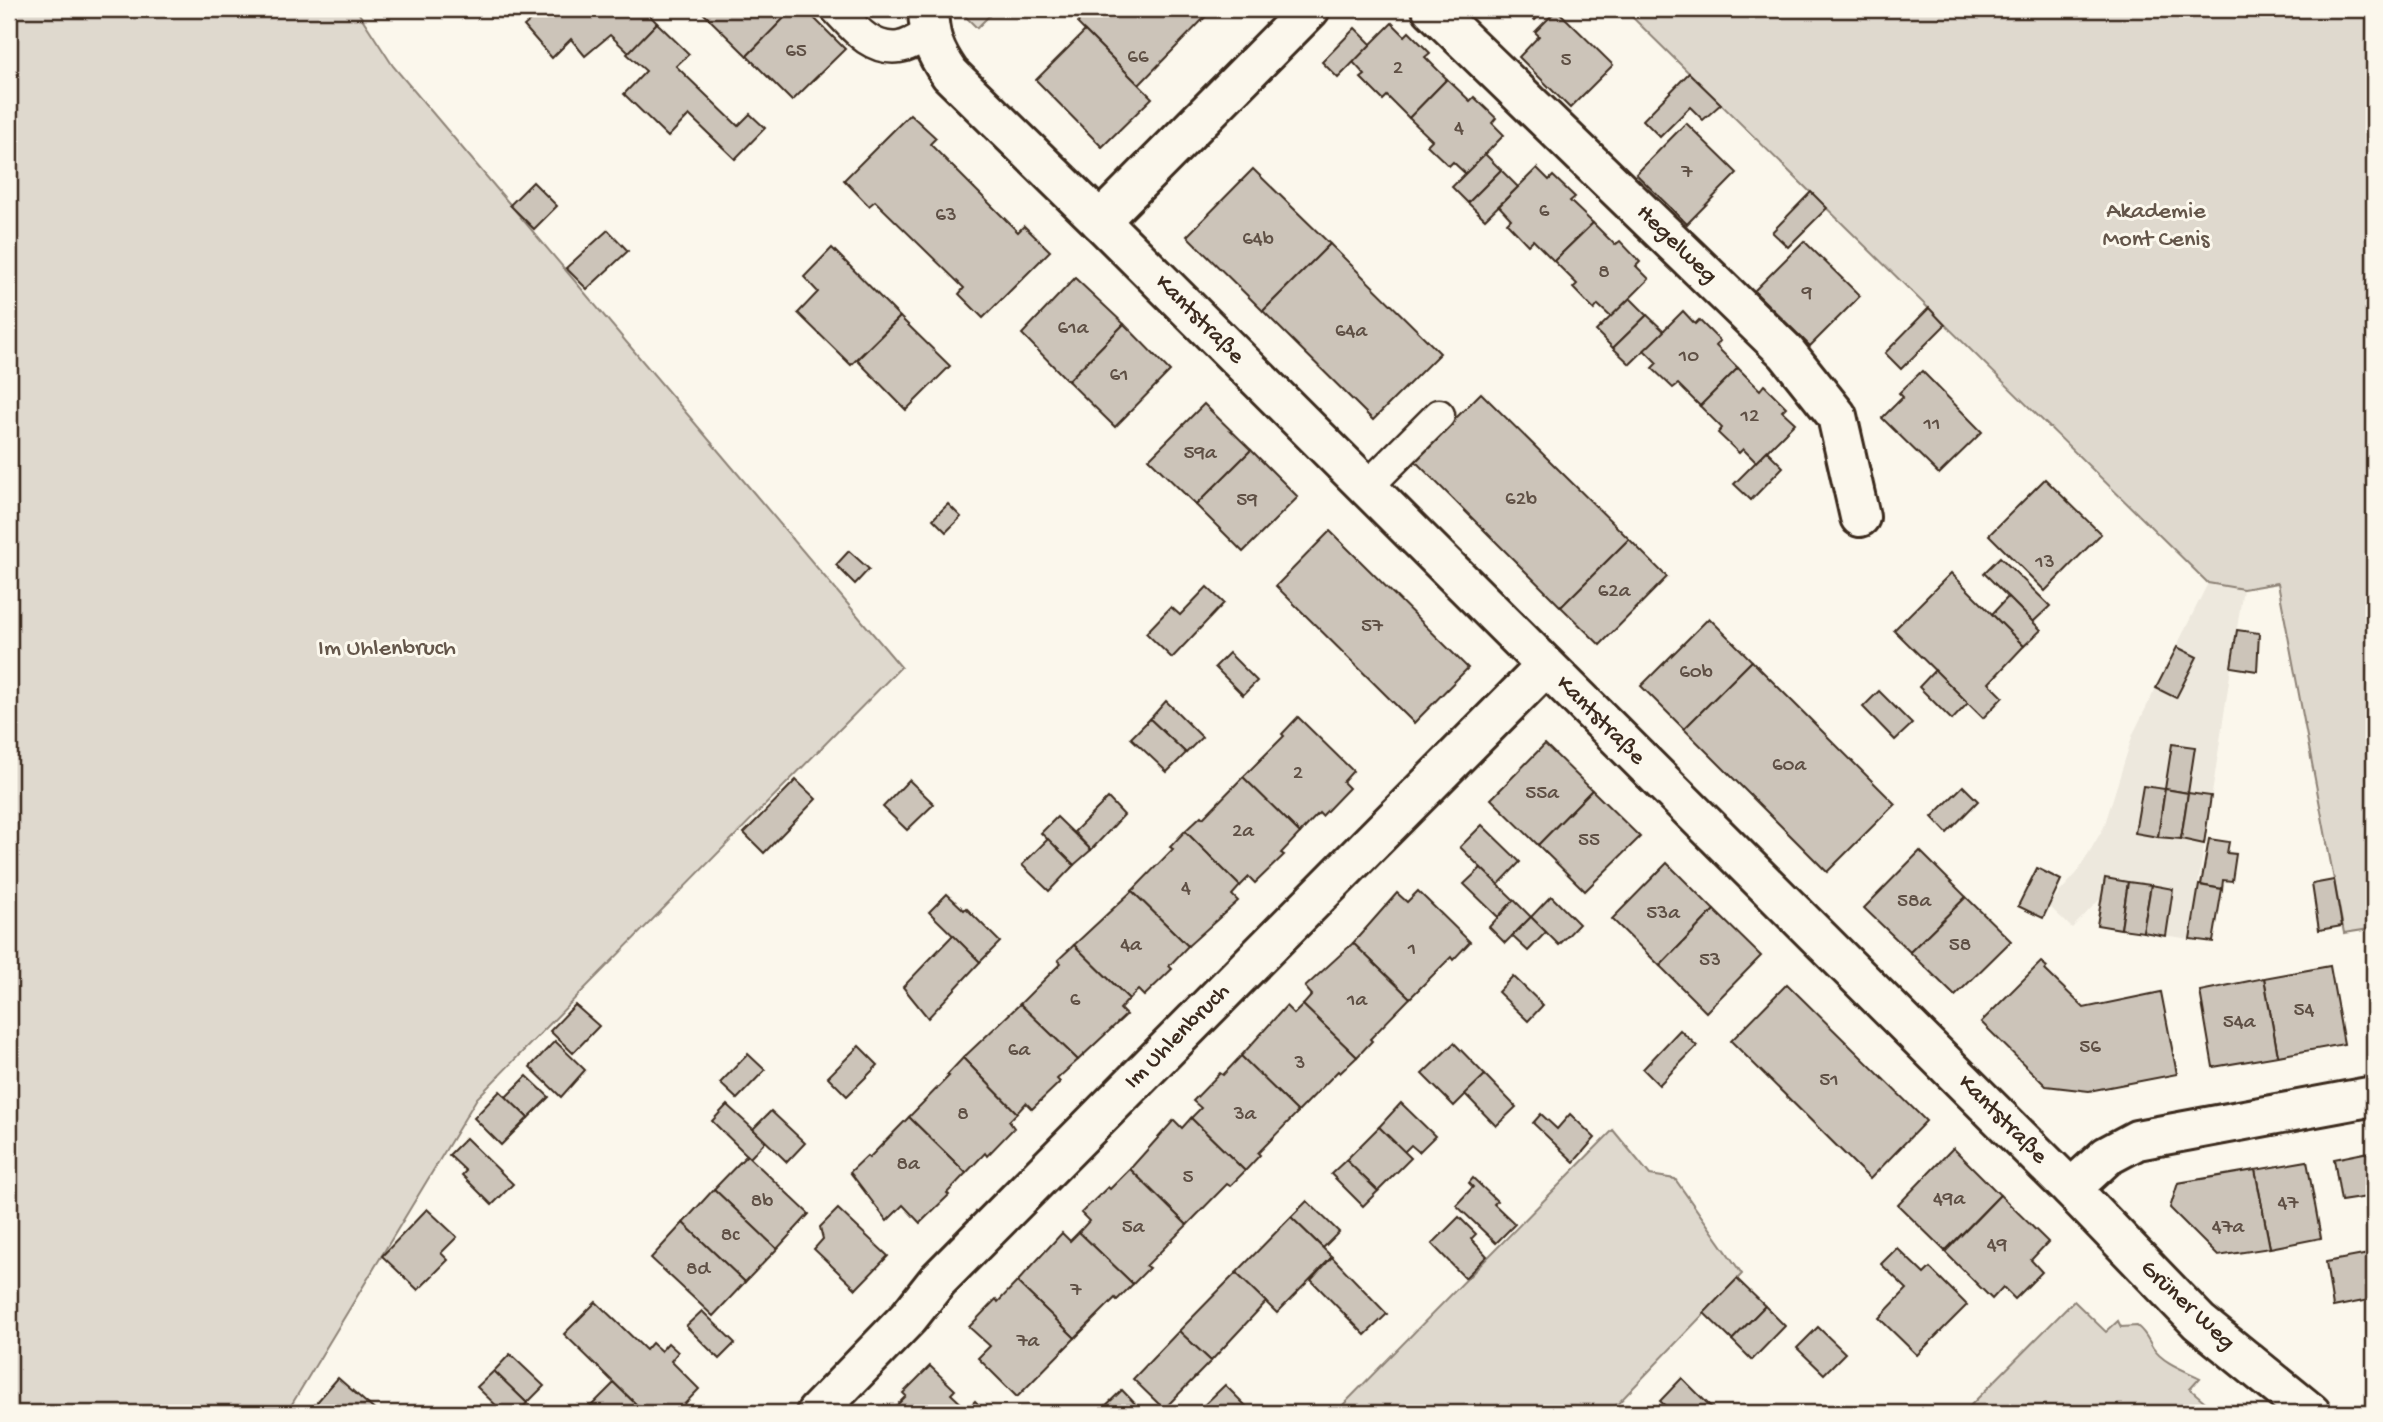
<svg xmlns="http://www.w3.org/2000/svg" width="2383" height="1422" font-family="'Gochi Hand',sans-serif">
<rect width="100%" height="100%" fill="#fbf7ec"/>
<filter id="ink" filterUnits="userSpaceOnUse"><feTurbulence type="fractalNoise" baseFrequency=".0143" numOctaves="2"/><feDisplacementMap in="SourceGraphic" scale="14" xChannelSelector="R" yChannelSelector="G"/><feConvolveMatrix kernelMatrix="1 2 1 2 8 2 1 2 1" color-interpolation-filters="sRGB"/></filter>
<g filter="url(#ink)">
<!-- built -->
<path fill="#ede8dd" d="M2208 583 2243 589 2190 939 2097 925 2101 898 2072 928 2048 905 2077 873 2104 827 2133 734Z"/>
<!-- green -->
<g fill="#dfd9ce" stroke="#8d8276" stroke-width="2">
<path d="M9 9H356L393 66 901 667 477 1098 292 1404 283 1413H9Z"/>
<path d="M967 9H996L977 28 965 16Z"/>
<path d="M1624 9H2374V957L2370 929 2344 933 2278 583 2243 589 2208 583Z"/>
<path d="M1613 1130 1650 1175 1675 1179 1742 1274 1609 1413H1335Z"/>
<path d="M2074 1301 2106 1332 2118 1321 2121 1327 2137 1326C2146 1333 2147 1338 2153 1348 2163 1363 2184 1370 2200 1378L2190 1389 2218 1413H1963Z"/>
</g>
<!-- building -->
<g fill="#ccc4b9" stroke="#3b2a1e" stroke-width="2">
<path d="M544 9H644L657 23 629 53 610 35 585 56 571 39 552 58 524 26Z"/>
<path d="M703 9H793L747 56 701 11Z"/>
<path d="M793 9H805L845 49 792 101 747 56Z"/>
<path d="M1082 9H1213L1139 85 1078 24Z"/>
<path d="M1524 9H1547L1535 20Z"/>
<path d="M1557 10 1613 65 1570 108 1519 57 1539 36 1535 32Z"/>
<path d="M657 23 689 54 676 66 738 126 750 114 765 128 735 159 689 115 668 137 624 94 646 71 627 54Z"/>
<path d="M1392 23 1405 36 1409 32 1430 53 1425 57 1447 79 1409 118 1387 96 1383 100 1361 78 1365 75 1353 62Z"/>
<path d="M1355 28 1371 44 1338 78 1322 62Z"/>
<path d="M1085 31 1152 98 1102 147 1036 80Z"/>
<path d="M1689 73 1721 104 1703 120 1690 107 1660 137 1643 120Z"/>
<path d="M1447 79 1470 101 1474 97 1496 118 1492 123 1504 135 1466 174 1453 162 1449 166 1427 145 1432 140 1409 118Z"/>
<path d="M910 114 936 138 930 144 1018 232 1024 226 1050 251 983 318 959 294 964 288 875 201 869 206 844 180Z"/>
<path d="M1686 123 1737 173 1687 224 1636 174Z"/>
<path d="M1485 154 1501 170 1468 203 1452 187Z"/>
<path d="M1537 168 1549 180 1553 176 1575 197 1570 201 1593 223 1554 261 1533 240 1528 245 1507 223 1511 219 1499 206Z"/>
<path d="M1253 169 1330 244 1263 311 1187 236Z"/>
<path d="M1501 170 1518 187 1485 219 1468 203Z"/>
<path d="M533 182 557 206 534 229 510 205Z"/>
<path d="M1811 192 1827 208 1788 247 1772 232Z"/>
<path d="M1593 223 1615 245 1620 241 1640 262 1636 266 1649 279 1611 317 1598 305 1594 310 1573 288 1577 284 1554 261Z"/>
<path d="M608 230 628 251 587 289 566 268Z"/>
<path d="M1804 241 1860 296 1810 346 1754 291Z"/>
<path d="M1330 244 1440 353 1373 420 1263 311Z"/>
<path d="M832 248 900 317 851 365 798 313 818 292 804 277Z"/>
<path d="M1075 278 1124 324 1068 381 1022 334Z"/>
<path d="M1630 298 1647 315 1613 348 1596 331Z"/>
<path d="M1929 308 1945 325 1901 369 1885 353Z"/>
<path d="M1683 311 1695 324 1699 320 1720 341 1716 346 1738 368 1700 406 1678 384 1673 388 1652 368 1657 363 1644 350Z"/>
<path d="M1647 315 1664 331 1630 364 1613 348Z"/>
<path d="M900 317 950 366 906 410 857 360Z"/>
<path d="M1124 324 1170 371 1115 427 1068 381Z"/>
<path d="M1738 368 1760 390 1764 385 1786 407 1782 411 1795 423 1756 462 1743 449 1739 453 1718 433 1722 428 1700 406Z"/>
<path d="M1922 371 1982 432 1939 474 1882 418 1903 397 1899 393Z"/>
<path d="M1481 393 1629 539 1561 607 1414 460Z"/>
<path d="M1204 404 1251 450 1196 505 1149 459Z"/>
<path d="M1251 450 1298 497 1243 552 1196 505Z"/>
<path d="M1767 451 1783 467 1751 500 1734 484Z"/>
<path d="M2045 479 2101 534 2045 591 1989 535Z"/>
<path d="M948 504 961 517 946 532 933 519Z"/>
<path d="M1330 531 1468 668 1414 723 1276 586Z"/>
<path d="M1629 539 1667 577 1600 645 1561 607Z"/>
<path d="M849 551 869 569 855 584 836 565Z"/>
<path d="M2000 557 2050 606 2033 622 1984 573Z"/>
<path d="M1951 573 2024 646 1989 683 2003 697 1983 718 1894 630Z"/>
<path d="M1207 587 1224 603 1172 658 1146 633 1171 607 1180 615Z"/>
<path d="M2008 597 2041 630 2024 646 1992 614Z"/>
<path d="M1709 618 1752 661 1684 729 1641 686Z"/>
<path d="M2237 630 2259 633 2257 671 2231 667Z"/>
<path d="M2177 647 2197 657 2176 698 2156 688Z"/>
<path d="M1229 653 1257 681 1243 695 1215 667Z"/>
<path d="M1752 661 1895 804 1827 872 1684 729Z"/>
<path d="M1935 670 1968 703 1952 720 1919 687Z"/>
<path d="M1879 691 1912 724 1895 740 1863 707Z"/>
<path d="M1166 701 1202 737 1186 753 1150 719Z"/>
<path d="M1298 717 1353 771 1343 782 1349 788 1322 816 1319 813 1300 833 1243 777 1284 736 1282 734Z"/>
<path d="M1150 719 1186 753 1167 772 1131 738Z"/>
<path d="M1545 744 1592 790 1538 845 1491 799Z"/>
<path d="M2172 744 2195 747 2188 793 2165 789Z"/>
<path d="M1243 777 1300 833 1281 853 1284 855 1255 883 1249 877 1240 886 1185 831 1201 816 1203 818Z"/>
<path d="M796 780 816 799 764 853 744 833Z"/>
<path d="M909 780 934 804 907 830 883 807Z"/>
<path d="M1963 786 1978 801 1947 833 1932 817Z"/>
<path d="M2143 786 2165 789 2158 837 2135 833Z"/>
<path d="M2165 789 2188 793 2181 839 2158 837Z"/>
<path d="M1592 790 1640 837 1585 891 1538 845Z"/>
<path d="M2188 793 2211 796 2204 844 2181 839Z"/>
<path d="M1108 798 1124 815 1091 850 1074 832Z"/>
<path d="M1057 817 1091 850 1074 865 1041 833Z"/>
<path d="M1482 825 1520 862 1498 885 1460 847Z"/>
<path d="M1185 831 1240 886 1232 895 1238 901 1188 946 1132 891 1173 849 1170 847Z"/>
<path d="M1048 839 1074 865 1049 891 1022 865Z"/>
<path d="M2209 839 2229 842 2227 853 2236 854 2232 881 2223 880 2222 889 2201 885Z"/>
<path d="M1920 851 1966 897 1910 952 1864 908Z"/>
<path d="M1667 863 1714 910 1660 966 1612 919Z"/>
<path d="M1481 868 1514 900 1498 917 1464 884Z"/>
<path d="M2037 868 2061 880 2043 918 2018 906Z"/>
<path d="M2105 878 2128 882 2121 929 2097 925Z"/>
<path d="M2334 880 2342 926 2319 930 2312 884Z"/>
<path d="M2128 882 2151 885 2143 932 2121 929Z"/>
<path d="M2151 885 2173 889 2166 936 2143 932Z"/>
<path d="M2199 885 2222 889 2213 942 2190 939Z"/>
<path d="M1132 891 1188 946 1169 966 1172 969 1144 996 1138 990 1129 999 1074 945Z"/>
<path d="M1418 891 1470 942 1453 960 1451 957 1410 998 1353 943 1397 893 1407 902Z"/>
<path d="M947 894 964 910 966 908 1000 942 980 962 929 912Z"/>
<path d="M1551 896 1579 924 1559 945 1531 917Z"/>
<path d="M1966 897 2011 941 1955 996 1910 952Z"/>
<path d="M1514 900 1531 917 1505 943 1489 927Z"/>
<path d="M1714 910 1761 956 1706 1012 1660 966Z"/>
<path d="M1531 917 1546 932 1528 951 1512 936Z"/>
<path d="M953 935 980 962 928 1018 903 987Z"/>
<path d="M1353 943 1410 998 1370 1039 1372 1041 1357 1057 1303 1005 1312 995 1305 987Z"/>
<path d="M1074 945 1129 999 1120 1009 1126 1015 1078 1060 1020 1004 1061 963 1058 960Z"/>
<path d="M2041 962 2047 967 2045 970 2084 1008 2161 992 2177 1074 2089 1091 2046 1086 1981 1022Z"/>
<path d="M2330 966 2344 1044 2278 1056 2264 978Z"/>
<path d="M1513 976 1543 1005 1528 1021 1498 992Z"/>
<path d="M2264 978 2278 1056 2213 1067 2200 991Z"/>
<path d="M1787 984 1926 1121 1870 1179 1731 1041Z"/>
<path d="M1020 1004 1078 1060 1057 1079 1060 1082 1032 1109 1026 1103 1017 1113 963 1058Z"/>
<path d="M575 1005 599 1026 573 1053 550 1031Z"/>
<path d="M1303 1005 1357 1057 1340 1073 1338 1071 1298 1112 1241 1056 1286 1006 1294 1014Z"/>
<path d="M1680 1030 1697 1046 1659 1085 1643 1069Z"/>
<path d="M555 1041 585 1070 561 1097 530 1067Z"/>
<path d="M1454 1043 1485 1075 1454 1106 1422 1074Z"/>
<path d="M859 1046 878 1065 847 1096 828 1077Z"/>
<path d="M748 1054 765 1070 737 1099 720 1083Z"/>
<path d="M1241 1056 1298 1112 1258 1153 1260 1155 1245 1171 1191 1118 1201 1108 1193 1101 1220 1073 1223 1075Z"/>
<path d="M963 1058 1017 1113 1009 1121 1014 1128 987 1156 985 1153 966 1173 909 1117 949 1076 947 1075Z"/>
<path d="M1485 1075 1516 1107 1496 1126 1465 1094Z"/>
<path d="M527 1076 549 1097 528 1118 506 1097Z"/>
<path d="M500 1091 528 1118 501 1145 474 1118Z"/>
<path d="M1401 1103 1435 1136 1419 1152 1411 1145 1404 1152 1379 1127Z"/>
<path d="M727 1105 766 1141 750 1158 712 1121Z"/>
<path d="M771 1111 805 1143 787 1162 753 1129Z"/>
<path d="M1541 1114 1557 1129 1570 1114 1595 1138 1574 1162 1533 1123Z"/>
<path d="M909 1117 966 1173 947 1193 949 1195 920 1223 903 1205 887 1221 850 1172 867 1156 869 1158Z"/>
<path d="M1191 1118 1245 1171 1230 1186 1227 1184 1187 1225 1130 1169 1174 1120 1182 1128Z"/>
<path d="M1379 1127 1411 1158 1378 1191 1346 1160Z"/>
<path d="M466 1138 513 1184 492 1205 462 1175 466 1171 449 1155Z"/>
<path d="M1953 1148 2000 1195 1945 1251 1898 1205Z"/>
<path d="M2374 1151V1196L2341 1201 2334 1159Z"/>
<path d="M747 1155 809 1214 777 1249 714 1189Z"/>
<path d="M1346 1160 1378 1191 1363 1206 1331 1174Z"/>
<path d="M2307 1161 2321 1238 2270 1248 2255 1170Z"/>
<path d="M1130 1169 1187 1225 1146 1266 1149 1268 1133 1284 1079 1232 1089 1221 1081 1213 1108 1187 1110 1189Z"/>
<path d="M2255 1170 2270 1248 2218 1256 2170 1208 2178 1183Z"/>
<path d="M1473 1178 1497 1201 1494 1204 1515 1224 1496 1243 1456 1205 1473 1187 1469 1183Z"/>
<path d="M714 1189 777 1249 745 1282 683 1223Z"/>
<path d="M2000 1195 2048 1242 2031 1260 2042 1272 2015 1299 2003 1287 1992 1299 1945 1252Z"/>
<path d="M1307 1201 1339 1232 1323 1248 1291 1217Z"/>
<path d="M427 1209 457 1237 441 1253 448 1260 418 1290 382 1256Z"/>
<path d="M838 1209 888 1256 856 1289 814 1249 823 1239 820 1227Z"/>
<path d="M1291 1217 1332 1257 1277 1313 1236 1273Z"/>
<path d="M1459 1217 1476 1234 1471 1239 1487 1256 1465 1278 1432 1244Z"/>
<path d="M683 1223 745 1282 713 1316 651 1258Z"/>
<path d="M1079 1232 1133 1284 1117 1300 1115 1298 1075 1338 1017 1282 1062 1233 1070 1241Z"/>
<path d="M1897 1248 1924 1274 1930 1268 1967 1305 1917 1355 1879 1318 1907 1289 1881 1264Z"/>
<path d="M2374 1253V1299L2333 1307 2326 1262Z"/>
<path d="M1332 1257 1387 1314 1365 1335 1311 1280Z"/>
<path d="M1236 1273 1266 1302 1211 1361 1179 1331Z"/>
<path d="M1737 1279 1765 1306 1732 1340 1704 1313Z"/>
<path d="M1017 1282 1075 1338 1017 1397 978 1358 990 1346 969 1327 996 1299 998 1302Z"/>
<path d="M596 1302 646 1350 652 1343 661 1351 668 1343 678 1352 671 1361 699 1389 676 1413H645L564 1334Z"/>
<path d="M1765 1306 1785 1326 1752 1360 1732 1340Z"/>
<path d="M702 1311 735 1343 719 1359 686 1326Z"/>
<path d="M1818 1327 1845 1353 1824 1374 1797 1348Z"/>
<path d="M1179 1331 1211 1361 1164 1409 1133 1379Z"/>
<path d="M510 1354 544 1386 527 1403 494 1371Z"/>
<path d="M930 1366 955 1390 951 1394 967 1409 975 1401 983 1409 979 1413H894L891 1411 906 1396 903 1393Z"/>
<path d="M494 1371 527 1403 517 1413H504L477 1387Z"/>
<path d="M338 1378 378 1413H315L311 1409Z"/>
<path d="M1682 1378 1717 1413H1673L1660 1401Z"/>
<path d="M614 1383 645 1413H584Z"/>
<path d="M1225 1385 1248 1408 1243 1413H1196Z"/>
<path d="M1122 1390 1144 1413H1098Z"/>
</g>
<g fill="none" stroke-linecap="round" stroke-linejoin="round">
<defs>
<g id="lane">
<path d="M836 9C853 27 871 51 899 47 909 46 920 38 929 33"/>
<path d="M1366 488 1439 415"/>
</g>
<g id="street">
<path d="M928 9C929 37 934 51 950 74L1100 221 2071 1189 2199 1322 2311 1413"/>
<path d="M1432 9 1786 352 1837 416 1860 517"/>
<path d="M1100 221 1310 9"/>
<path d="M2071 1189 2107 1156 2137 1140 2374 1096"/>
<path d="M816 1413 908 1318 938 1280 1545 667"/>
</g>
</defs>
<!-- lane casing -->
<use href="#lane" stroke="#3b2a1e" stroke-width="35"/>
<!-- street casing -->
<use href="#street" stroke="#3b2a1e" stroke-width="44"/>
<!-- lane -->
<use href="#lane" stroke="#fbf7ec" stroke-width="30"/>
<!-- street -->
<use href="#street" stroke="#fbf7ec" stroke-width="38"/>
</g>
</g>
<g text-anchor="middle" dominant-baseline="central" stroke-width="6" stroke-linejoin="round" paint-order="stroke">
<!-- number labels -->
<g font-size="21" fill="#5f5045">
<text x="796" y="52">65</text>
<text x="1138" y="58">66</text>
<text x="1566" y="61">5</text>
<text x="1398" y="69">2</text>
<text x="1459" y="129">4</text>
<text x="1687" y="173">7</text>
<text x="1544" y="212">6</text>
<text x="946" y="216">63</text>
<text x="1258" y="240">64b</text>
<text x="1604" y="273">8</text>
<text x="1807" y="294">9</text>
<text x="1073" y="329">61a</text>
<text x="1351" y="332">64a</text>
<text x="1689" y="357">10</text>
<text x="1119" y="376">61</text>
<text x="1750" y="417">12</text>
<text x="1932" y="425">11</text>
<text x="1200" y="454">59a</text>
<text x="1521" y="500">62b</text>
<text x="1247" y="501">59</text>
<text x="2045" y="563">13</text>
<text x="1614" y="592">62a</text>
<text x="1372" y="627">57</text>
<text x="1696" y="673">60b</text>
<text x="1789" y="766">60a</text>
<text x="1298" y="774">2</text>
<text x="1542" y="794">55a</text>
<text x="1243" y="832">2a</text>
<text x="1589" y="841">55</text>
<text x="1186" y="889">4</text>
<text x="1914" y="902">58a</text>
<text x="1663" y="914">53a</text>
<text x="1131" y="946">4a</text>
<text x="1960" y="946">58</text>
<text x="1412" y="950">1</text>
<text x="1710" y="961">53</text>
<text x="1075" y="1001">6</text>
<text x="1357" y="1001">1a</text>
<text x="2304" y="1011">54</text>
<text x="2239" y="1023">54a</text>
<text x="2090" y="1048">56</text>
<text x="1019" y="1051">6a</text>
<text x="1300" y="1064">3</text>
<text x="1829" y="1081">51</text>
<text x="963" y="1115">8</text>
<text x="1245" y="1115">3a</text>
<text x="908" y="1165">8a</text>
<text x="1188" y="1178">5</text>
<text x="1949" y="1200">49a</text>
<text x="762" y="1202">8b</text>
<text x="2288" y="1204">47</text>
<text x="1133" y="1228">5a</text>
<text x="2228" y="1228">47a</text>
<text x="730" y="1236">8c</text>
<text x="1997" y="1246">49</text>
<text x="698" y="1270">8d</text>
<text x="1076" y="1291">7</text>
<text x="1028" y="1342">7a</text>
</g>
<!-- park labels -->
<g font-size="24" fill="#64564a" stroke="#fbf7ec">
<text x="2156" y="212">Akademie<tspan x="2156" dy="28">Mont Cenis</tspan></text>
<text x="387" y="649">Im Uhlenbruch</text>
</g>
<!-- street labels -->
<g font-size="24" fill="#3b2a1e" stroke="#fbf7ec">
<text transform="translate(1676 245) rotate(44)">Hegelweg</text>
<text transform="translate(1199 320) rotate(45)">Kantstraße</text>
<text transform="translate(1600 721) rotate(45)">Kantstraße</text>
<text transform="translate(1178 1037) rotate(-45)">Im Uhlenbruch</text>
<text transform="translate(2002 1120) rotate(45)">Kantstraße</text>
<text transform="translate(2187 1306) rotate(43)">Grüner Weg</text>
</g>
</g>
<!-- margin -->
<rect width="2383" height="1422" fill="none" stroke="#fbf7ec" stroke-width="35"/>
<rect x="18" y="18" width="2348" height="1387" fill="none" stroke="#3b2a1e" stroke-width="2.5" filter="url(#ink)"/>
</svg>
